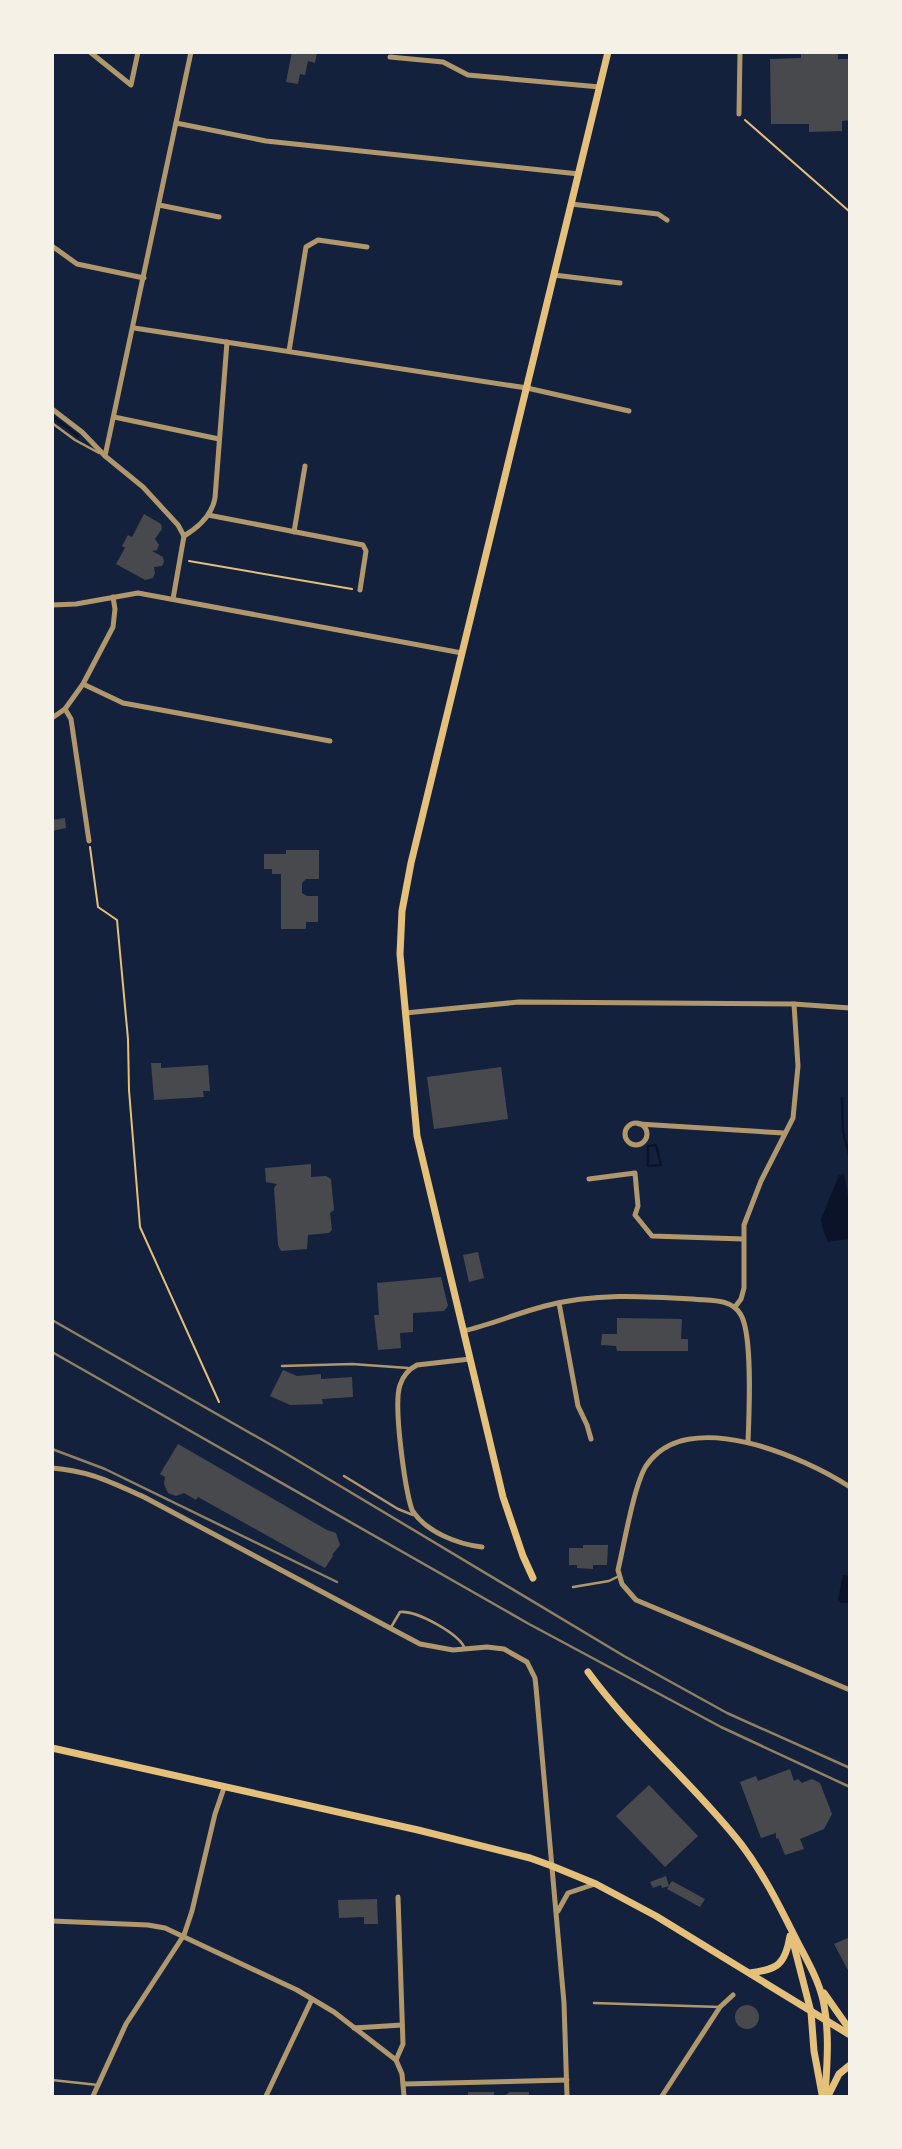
<svg xmlns="http://www.w3.org/2000/svg" width="902" height="2149" font-family="'DM Sans',sans-serif">
<rect width="100%" height="100%" fill="#14213d"/>
<!-- water -->
<g fill="#0b132b">
<path d="M844 1174 849 1201V1239L828 1242 823 1230 821 1219 839 1175Z"/>
<path d="M843 1575 849 1576 848 1603H841L838 1599Z"/>
</g>
<g fill="none" stroke-linecap="round" stroke-linejoin="round">
<!-- stream -->
<g stroke="#0b132b" stroke-width="2.5">
<path d="M52 416 78 436"/>
<path d="M842 1098 843 1132 850 1158"/>
<path d="M656 1145 661 1165 648 1166V1146Z"/>
</g>
</g>
<!-- building -->
<g fill="#48494c">
<path d="M292 52H317L315 63 308 61 305 75 300 74 298 84 286 82Z"/>
<path d="M801 52H838V59H850V120L842 121V131L809 132V124H771L770 59 801 58Z"/>
<path d="M144 514 161 524 162 529 155 539 159 545 157 550 152 551 163 557 164 562 162 566 154 567 155 573 153 578 145 580 116 564 125 548 122 546 128 535 132 537Z"/>
<path d="M65 818 66 828 52 831V820Z"/>
<path d="M286 850H319V879H306L302 883V893L307 896H318V922H306V929H281V874H272V869H264V854H286Z"/>
<path d="M151 1063H161V1068L208 1065 210 1091H203L204 1097 154 1100Z"/>
<path d="M501 1067 508 1119 434 1129 427 1077Z"/>
<path d="M311 1164V1177L326 1176 331 1179 334 1210 330 1213 332 1230 329 1233 308 1235 307 1249 281 1251 278 1245 274 1188 277 1184 266 1182 265 1168Z"/>
<path d="M478 1252 484 1278 469 1282 463 1255Z"/>
<path d="M441 1277 448 1306 444 1311 413 1313V1332L400 1333 401 1348 378 1350 374 1315H379L377 1283Z"/>
<path d="M617 1318 682 1319 681 1339H688V1351H617L616 1346 601 1345 602 1334H617Z"/>
<path d="M283 1370 297 1376 321 1374V1379L352 1377 353 1397 322 1399 323 1404 290 1405 270 1396Z"/>
<path d="M178 1444 327 1530 336 1533 340 1545 332 1555 333 1556 325 1568 198 1497 196 1500 184 1493 176 1496 168 1493 164 1484 165 1477 160 1474Z"/>
<path d="M583 1545H608L607 1565H593V1569L577 1568V1565H569V1548H583Z"/>
<path d="M790 1769 794 1781 798 1779 802 1783 812 1779 820 1783 832 1814 824 1829 800 1839 804 1849 785 1855 778 1838 776 1839V1833L761 1838 740 1782 756 1776 758 1781Z"/>
<path d="M649 1785 698 1836 665 1867 616 1816Z"/>
<path d="M666 1876 669 1886 662 1888 661 1885 653 1888 650 1882Z"/>
<path d="M672 1881 705 1899 700 1907 667 1889Z"/>
<path d="M377 1899 378 1924H364V1917L339 1918 338 1900Z"/>
<path d="M850 1937V1974L834 1944Z"/>
<circle cx="747" cy="2017" r="12"/>
<rect x="468" y="2092" width="26" height="4"/>
<path d="M510 2092H529V2096H504Z"/>
</g>
<g fill="none" stroke-linecap="round" stroke-linejoin="round">
<!-- path -->
<g stroke="#e5c07b" stroke-width="2">
<path d="M745 120 850 212"/>
<path d="M189 561 352 589"/>
<path d="M90 847 98 907 117 920 128 1039 129 1090 140 1227 219 1402"/>
</g>
<!-- service -->
<g stroke="#b1986c" stroke-width="2.5">
<path d="M52 423 75 440 99 453"/>
<path d="M282 1366 352 1364 408 1368"/>
<path d="M344 1476 398 1509 413 1515"/>
<path d="M573 1587 609 1581 619 1576"/>
<path d="M390 1629 400 1612C416 1610 460 1634 465 1649"/>
<path d="M594 2003 720 2007"/>
<path d="M52 2080 98 2085"/>
</g>
<!-- minor -->
<g stroke="#b1986c" stroke-width="5">
<path d="M90 52 131 85 138 52"/>
<path d="M390 57 443 62 468 75 600 87"/>
<path d="M739 114 740 52"/>
<path d="M176 123 266 141 579 174"/>
<path d="M571 204 658 214 667 220"/>
<path d="M159 205 219 217"/>
<path d="M52 246 77 264 144 278"/>
<path d="M554 275 620 283"/>
<path d="M134 328 527 388 629 411"/>
<path d="M289 351 306 247 318 240 367 247"/>
<path d="M52 409 82 432 105 456 143 487 178 525 184 536"/>
<path d="M114 417 219 439"/>
<path d="M105 456 191 52"/>
<path d="M208 515 363 545 366 551 360 590"/>
<path d="M294 532 305 466"/>
<path d="M184 536C199 527 212 515 215 498L227 342"/>
<path d="M173 599 184 536"/>
<path d="M52 605 76 604 138 593 462 653"/>
<path d="M83 684 123 703 330 741"/>
<path d="M65 709 71 719 89 841"/>
<path d="M52 718 65 709 83 684 113 627 115 609 113 597"/>
<path d="M405 1013 519 1002 794 1004 850 1008"/>
<circle cx="636" cy="1134" r="11"/>
<path d="M639 1124 784 1133"/>
<path d="M589 1179 635 1173 638 1206 635 1215 652 1236 743 1239"/>
<path d="M559 1303 578 1406 587 1425 591 1439"/>
<path d="M735 1307 741 1299 744 1288V1225L761 1181 793 1118 798 1066 794 1004"/>
<path d="M463 1331C491 1325 517 1313 545 1306 594 1293 643 1296 693 1299 709 1301 732 1298 741 1315 753 1336 749 1416 748 1442"/>
<path d="M470 1359 417 1365C409 1369 403 1376 400 1385 393 1405 405 1489 412 1510 426 1532 457 1544 482 1547"/>
<path d="M52 1468C90 1471 110 1482 144 1497L420 1644 453 1650 487 1647 504 1649 527 1662 535 1678 536 1687 564 2003 567 2096"/>
<path d="M850 1487C804 1457 687 1405 646 1466 634 1485 624 1545 618 1570L622 1584 636 1600 850 1690"/>
<path d="M558 1911 568 1893 595 1884"/>
<path d="M52 1921 148 1925 165 1928 297 1990 334 2012 396 2060 402 2074 404 2096"/>
<path d="M354 2028 402 2025"/>
<path d="M396 2060 403 2044 398 1897"/>
<path d="M404 2084 567 2080"/>
<path d="M93 2096 126 2024 184 1935 192 1911 215 1814 224 1788"/>
<path d="M266 2096 312 1999"/>
<path d="M662 2096 720 2007 733 1995"/>
</g>
<!-- secondary -->
<g stroke="#e5c07b" stroke-width="7">
<path d="M533 1578 523 1556 503 1497 417 1136 400 954 402 911 411 863 608 52"/>
<path d="M588 1672C634 1735 694 1784 741 1844 763 1873 779 1905 795 1937 805 1957 818 1978 823 2000 830 2032 827 2065 825 2096"/>
<path d="M52 1748 418 1830 530 1858 552 1866 596 1884 656 1916 850 2035"/>
<path d="M792 1938 811 2012 814 2051 822 2094"/>
<path d="M750 1973C778 1969 785 1965 790 1936"/>
<path d="M824 1993 850 2030"/>
<path d="M828 2096 839 2074 850 2065"/>
</g>
<!-- rail -->
<g stroke="#918062" stroke-width="2.5">
<path d="M52 1320 280 1450 624 1656 727 1713 850 1768"/>
<path d="M52 1352 529 1624 721 1727 850 1787"/>
<path d="M52 1449 105 1469 337 1582"/>
</g>
</g>
<!-- border -->
<rect width="902" height="2149" fill="none" stroke="#f6f1e7" stroke-width="108"/>
</svg>
